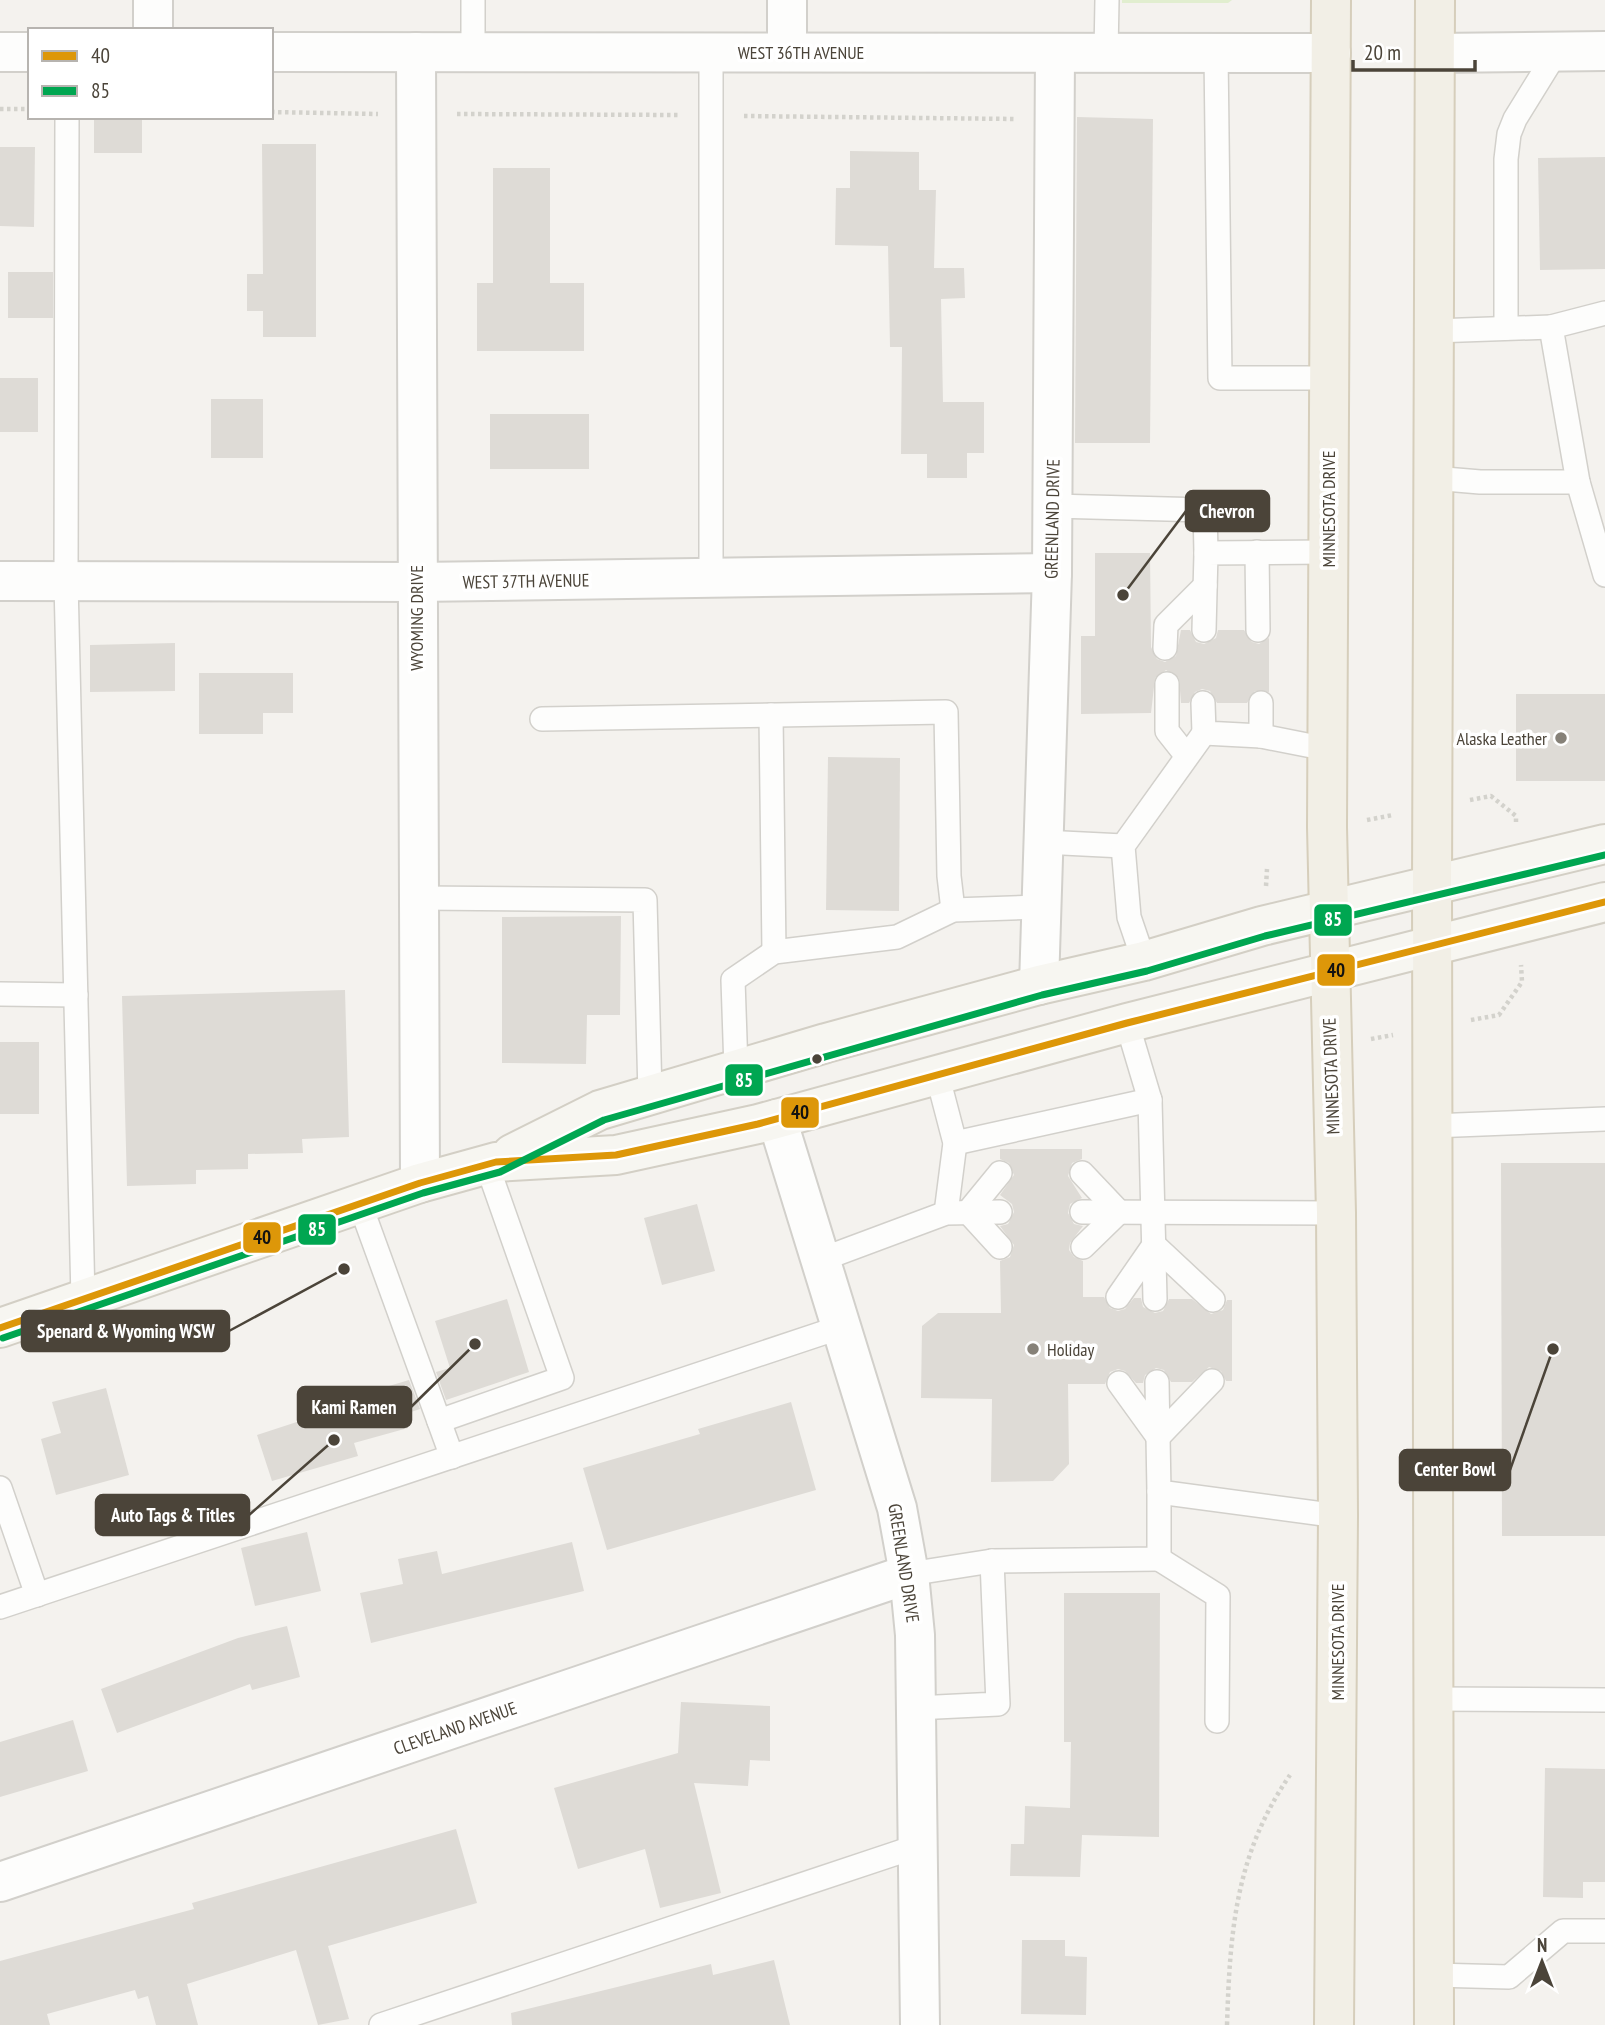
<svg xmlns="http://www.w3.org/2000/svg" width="1605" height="2025" font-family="'PT Sans Narrow',sans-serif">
<rect width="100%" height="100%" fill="#f4f2ee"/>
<!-- green -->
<path fill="#e1eecf" d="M1122 0H1232L1228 3H1122Z"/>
<!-- building -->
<g fill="#dedbd6">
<rect x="94" y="117" width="48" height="36"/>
<path d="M1077 117 1153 119 1150 443H1075Z"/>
<path d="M262 144H316V337H263V311H247V274H263Z"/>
<path d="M0 147H35L34 227 0 226Z"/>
<path d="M850 151 919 152V190H936L934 268H964L965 298 941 299 943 402H984V453H967V478H927V454H901L902 347H890L888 246 835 245 836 188H850Z"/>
<path d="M1605 157V269L1540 270 1538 158Z"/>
<path d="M493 168H550V283H584V351H477V283H493Z"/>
<rect x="8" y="272" width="45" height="46"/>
<rect x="0" y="378" width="38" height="54"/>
<rect x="211" y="399" width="52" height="59"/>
<rect x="490" y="414" width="99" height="55"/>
<path d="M1095 553H1150L1151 647 1157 659 1165 662 1176 656 1181 630H1190L1196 642 1204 644 1216 638 1218 630H1244L1252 642 1259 644 1269 638V692L1255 691 1247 703H1217L1210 691 1202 689 1195 692 1189 703H1181L1179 678 1166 670 1155 678 1151 713 1081 714V636H1095Z"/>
<path d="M175 643V691L90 692V645Z"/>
<path d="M199 673H293V713H263V734H199Z"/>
<rect x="1516" y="694" width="89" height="87"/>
<path d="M828 757 900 758 899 911 826 910Z"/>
<path d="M621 916 620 1015H587L586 1064 502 1063V917Z"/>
<path d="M345 990 349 1137 302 1139 303 1153 248 1154V1169L196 1170V1184L127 1186 122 996Z"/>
<rect x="0" y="1042" width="39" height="72"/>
<path d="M1000 1149H1082V1159L1072 1163 1068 1176 1082 1198 1070 1204 1068 1213 1074 1224 1083 1226 1070 1243 1069 1250 1074 1257 1083 1261V1297H1104L1110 1308 1118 1311 1125 1309 1134 1298H1141L1143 1307 1155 1313 1163 1311 1169 1299H1192L1211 1314 1223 1310 1227 1300H1232V1381H1226L1221 1371 1209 1367 1192 1382H1171L1164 1370 1156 1368 1145 1375 1143 1383H1136L1125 1371 1118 1369 1110 1372 1105 1384H1068L1069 1464 1053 1481 991 1482 992 1399 921 1398 922 1326 938 1313H1001L1000 1261 1010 1257 1014 1245 1000 1226 1008 1224 1014 1212 1012 1204 1000 1195 1014 1175 1009 1163 1000 1159Z"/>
<path d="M1501 1163H1605V1536H1502Z"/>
<path d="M697 1204 715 1271 662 1285 644 1218Z"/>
<path d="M507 1299 529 1372 446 1400 436 1372 450 1368 435 1321Z"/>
<path d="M409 1380 420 1409 405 1414 408 1428 354 1443 358 1456 272 1481 257 1435 361 1401 359 1395Z"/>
<path d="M106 1388 129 1475 56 1495 41 1439 61 1433 52 1402Z"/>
<path d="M791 1402 816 1490 607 1550 583 1468 700 1434 698 1429Z"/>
<path d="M307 1532 321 1591 255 1606 241 1548Z"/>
<path d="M572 1542 584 1591 371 1643 360 1593 403 1584 398 1559 437 1551 442 1574Z"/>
<path d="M1064 1593H1160L1159 1837 1082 1835 1080 1877 1010 1876 1011 1844H1024L1025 1806 1070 1808 1071 1742H1064Z"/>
<path d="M287 1626 300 1677 252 1690 250 1684 117 1733 101 1689 238 1638Z"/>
<path d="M681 1702 770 1706V1761L750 1760 748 1786 694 1783 721 1893 660 1908 645 1849 578 1869 554 1788 678 1753Z"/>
<path d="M73 1720 88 1771 0 1797V1742Z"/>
<path d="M1545 1768 1605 1769V1882H1583V1898L1543 1897Z"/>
<path d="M456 1829 477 1903 328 1946 349 2019 318 2025 296 1950 187 1984 198 2025H156L148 1996 138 1999 135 1990 47 2014 50 2025H0V1961L194 1909 192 1903Z"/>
<path d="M1022 1940H1065V1956L1087 1957 1086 2015 1021 2014Z"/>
<path d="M774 1960 790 2025H512L511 2013 711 1964 713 1975Z"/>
</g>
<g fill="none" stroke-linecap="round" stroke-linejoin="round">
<defs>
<g id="service">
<path d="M473 0V52"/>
<path d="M711 52V578"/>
<path d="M1106 53 1107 0"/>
<path d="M1216 53 1220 378H1329"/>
<path d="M67 117 66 582 83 1299"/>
<path d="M1506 328V159L1509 134 1515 119 1557 51"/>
<path d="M1434 331 1551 327"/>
<path d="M1433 478 1480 482H1578L1605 575"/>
<path d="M1578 482 1551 327 1605 313"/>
<path d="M1053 506 1205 510 1206 553"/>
<path d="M1257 552 1258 630"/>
<path d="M1204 630 1206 553 1328 552"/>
<path d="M1165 648 1166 625 1205 586"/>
<path d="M1167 684V731L1186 755"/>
<path d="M1203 703 1204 733 1261 736 1327 749"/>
<path d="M1261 703V736"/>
<path d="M771 715 774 952"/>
<path d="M542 719 946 712 949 876 953 910"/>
<path d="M1043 842 1123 846"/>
<path d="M418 898 645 900 650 1095"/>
<path d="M1144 961 1129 917 1123 846 1204 733"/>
<path d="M0 994 76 995"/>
<path d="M1127 1023 1150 1100 1155 1299"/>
<path d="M736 1069 733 980 774 952 897 937 953 910 1041 907"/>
<path d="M937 1074 955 1143 946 1213"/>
<path d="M1432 1126 1605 1119"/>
<path d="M955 1143 1150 1100"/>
<path d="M1000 1173 968 1212 1000 1247"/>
<path d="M1082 1173 1119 1212 1083 1247"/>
<path d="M360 1204 452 1457"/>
<path d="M1082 1212 1336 1213"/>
<path d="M820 1260 946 1213 1000 1212"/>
<path d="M1118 1297 1154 1245 1213 1300"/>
<path d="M1157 1382 1159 1492 1338 1516"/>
<path d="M1119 1383 1158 1437 1212 1381"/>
<path d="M439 1421 562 1378 487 1165"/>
<path d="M0 1488 37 1595"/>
<path d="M1159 1559 1218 1596 1217 1721"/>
<path d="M909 1574 992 1561 1159 1559V1492"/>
<path d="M0 1607 841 1327"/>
<path d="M1434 1699 1605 1700"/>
<path d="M916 1708 998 1704 992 1561"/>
<path d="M1434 1975 1509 1977 1563 1931H1605"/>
<path d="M381 2025 918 1846"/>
</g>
<g id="minor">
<path d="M153 30V0"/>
<path d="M0 52H30"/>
<path d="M271 52 1331 53"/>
<path d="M416 52 420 1183"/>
<path d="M787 52V0"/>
<path d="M1435 53 1605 51"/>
<path d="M0 581 416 582 1052 573"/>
<path d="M1039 985 1052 573 1055 53"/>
<path d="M777 1119 897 1508 909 1574 915 1635 920 2025"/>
<path d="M0 1882 909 1574"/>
</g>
<g id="secondary">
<path d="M512 1154 600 1110 826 1043 1039 985 1144 961 1262 926 1605 844"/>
<path d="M0 1328 420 1183 496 1162 616 1155 758 1124 1127 1023 1605 902"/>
</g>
<g id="primary">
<path d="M1331 0 1327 827 1336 1213 1338 1516 1334 2025"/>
<path d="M1434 2025 1432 886 1435 0"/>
</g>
</defs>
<!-- service casing -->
<use href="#service" stroke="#d2d0cb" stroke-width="26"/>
<!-- minor casing -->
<use href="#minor" stroke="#d2d0cb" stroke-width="42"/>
<!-- secondary casing -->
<use href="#secondary" stroke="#d3cfc5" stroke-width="42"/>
<!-- primary casing -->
<use href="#primary" stroke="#d6cebb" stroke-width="42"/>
<!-- path -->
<g stroke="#d3d2cc" stroke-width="4.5" stroke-dasharray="3.5 3.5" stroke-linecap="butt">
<path d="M0 109H30"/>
<path d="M271 112 378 114"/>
<path d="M457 114 679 115"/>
<path d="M744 116 1015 119"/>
<path d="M1470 800 1491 796 1516 816V823"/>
<path d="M1367 820 1393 815"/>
<path d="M1266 886 1267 869"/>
<path d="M1471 1020 1499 1015 1522 982 1521 965"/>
<path d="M1371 1039 1393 1035"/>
<path d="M1227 2025C1230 1932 1235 1855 1290 1775"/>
</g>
<!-- service -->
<use href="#service" stroke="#fdfdfc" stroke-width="23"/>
<!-- minor -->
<use href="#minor" stroke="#fdfdfc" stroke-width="38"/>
<!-- secondary -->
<use href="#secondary" stroke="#f7f6f1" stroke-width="38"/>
<!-- primary -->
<use href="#primary" stroke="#f2efe6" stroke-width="38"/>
<defs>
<path id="bus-1" d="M0 1328 420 1183 496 1162 616 1155 758 1124 1127 1023 1605 902"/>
<path id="bus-2" d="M3 1338 423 1193 500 1172 604 1120 1042 995 1147 971 1265 936 1605 855"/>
</defs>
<!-- bus-1 casing -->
<use href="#bus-1" stroke="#fff" stroke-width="12"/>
<!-- bus-2 casing -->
<use href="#bus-2" stroke="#fff" stroke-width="12"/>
<!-- bus-1 -->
<use href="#bus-1" stroke="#dd9709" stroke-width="7"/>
<!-- bus-2 -->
<use href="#bus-2" stroke="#00a651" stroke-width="7"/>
</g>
<!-- markers -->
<g fill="#868178" stroke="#fff" stroke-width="2.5">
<circle cx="1561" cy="738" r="7"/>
<circle cx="1033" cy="1349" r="7"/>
</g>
<circle fill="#4b4439" stroke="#fff" stroke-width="2.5" cx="817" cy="1059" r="6"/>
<g text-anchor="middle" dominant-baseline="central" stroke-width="7" stroke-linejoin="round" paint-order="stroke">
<!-- street labels -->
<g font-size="18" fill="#4b4439" stroke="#fff">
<text x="801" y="52">WEST 36TH AVENUE</text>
<text transform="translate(1328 509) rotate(-90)">MINNESOTA DRIVE</text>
<text transform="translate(1052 519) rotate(-89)">GREENLAND DRIVE</text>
<text transform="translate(526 581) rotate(-1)">WEST 37TH AVENUE</text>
<text transform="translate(416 618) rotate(-90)">WYOMING DRIVE</text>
<text transform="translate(1331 1076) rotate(-92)">MINNESOTA DRIVE</text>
<text transform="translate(904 1563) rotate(81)">GREENLAND DRIVE</text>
<text transform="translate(1337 1642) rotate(-90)">MINNESOTA DRIVE</text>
<text transform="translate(455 1728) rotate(-19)">CLEVELAND AVENUE</text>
</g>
<!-- poi labels -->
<g font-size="18" fill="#4b4439" stroke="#fff" text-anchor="end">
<text x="1547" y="738">Alaska Leather</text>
<text x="1047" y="1349" text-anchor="start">Holiday</text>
</g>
</g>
<!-- callouts -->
<path fill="none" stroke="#4b4439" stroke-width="2.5" d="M1123 595L1186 511M344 1269L229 1331M475 1344L411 1407M1553 1349L1510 1470M334 1440L249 1515"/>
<g fill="#4b4439" stroke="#fff" stroke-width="2.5">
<circle cx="1123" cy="595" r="7"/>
<circle cx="344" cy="1269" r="7"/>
<circle cx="475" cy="1344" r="7"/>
<circle cx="1553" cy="1349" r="7"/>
<circle cx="334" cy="1440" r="7"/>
</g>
<g fill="#4b4439" stroke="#4b4439" stroke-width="2.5">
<rect x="1186" y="491" width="83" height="40" rx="7"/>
<rect x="22" y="1311" width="207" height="40" rx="7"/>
<rect x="298" y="1387" width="113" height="40" rx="7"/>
<rect x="1400" y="1450" width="110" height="40" rx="7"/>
<rect x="96" y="1495" width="153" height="40" rx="7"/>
</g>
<g font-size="19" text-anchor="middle" font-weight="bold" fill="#fff">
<text x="1227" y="518">Chevron</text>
<text x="126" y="1338">Spenard &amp; Wyoming WSW</text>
<text x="354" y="1414">Kami Ramen</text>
<text x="1455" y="1476">Center Bowl</text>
<text x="173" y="1522">Auto Tags &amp; Titles</text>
</g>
<g stroke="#fff" stroke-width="2.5">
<rect x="1313" y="903" width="40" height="34" rx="7" fill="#00a651"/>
<rect x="1316" y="953" width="40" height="34" rx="7" fill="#dd9709"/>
<rect x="724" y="1063" width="40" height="34" rx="7" fill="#00a651"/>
<rect x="780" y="1096" width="40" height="33" rx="7" fill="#dd9709"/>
<rect x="297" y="1213" width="40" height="33" rx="7" fill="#00a651"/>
<rect x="242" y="1221" width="40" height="33" rx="7" fill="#dd9709"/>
</g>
<g font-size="19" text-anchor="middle" font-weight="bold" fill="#fff">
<text x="1333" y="926">85</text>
<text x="744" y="1087">85</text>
<text x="317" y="1236">85</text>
</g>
<g font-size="19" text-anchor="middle" font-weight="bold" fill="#111">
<text x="1336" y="977">40</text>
<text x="800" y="1119">40</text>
<text x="262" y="1244">40</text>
</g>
<!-- legend -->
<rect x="28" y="28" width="245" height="91" fill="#ffffff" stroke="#b7b4b0" stroke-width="2"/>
<rect x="42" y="51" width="35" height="10" fill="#dd9709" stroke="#b7b4b0" stroke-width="2"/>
<text x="91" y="63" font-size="21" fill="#4b4439">40</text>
<rect x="42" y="86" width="35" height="10" fill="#00a651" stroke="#b7b4b0" stroke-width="2"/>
<text x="91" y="98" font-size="21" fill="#4b4439">85</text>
<!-- north arrow -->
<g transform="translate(1542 1962)" stroke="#ffffff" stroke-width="5" paint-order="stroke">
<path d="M0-5L12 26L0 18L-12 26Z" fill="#4b4439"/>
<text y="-10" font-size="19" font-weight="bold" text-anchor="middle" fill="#4b4439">N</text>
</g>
<!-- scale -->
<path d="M1353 60v10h122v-10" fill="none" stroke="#4b4439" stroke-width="3.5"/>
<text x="1364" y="60" font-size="21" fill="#4b4439" stroke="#ffffff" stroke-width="5" paint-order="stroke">20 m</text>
</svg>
